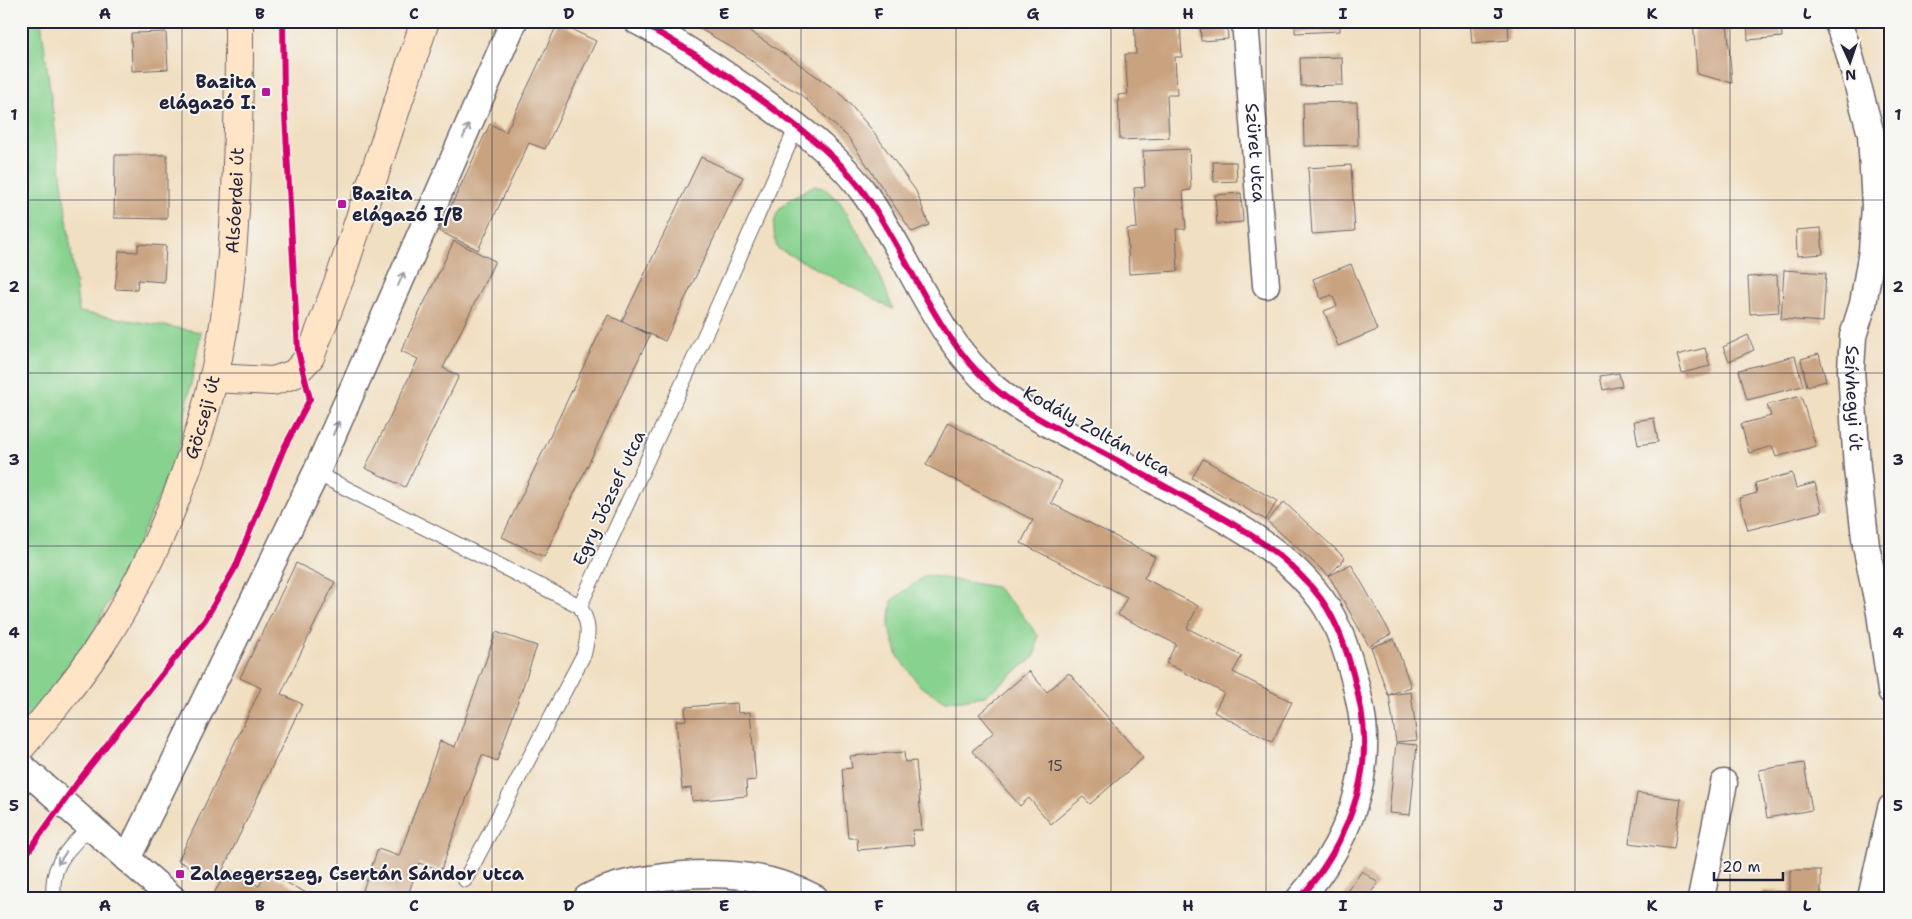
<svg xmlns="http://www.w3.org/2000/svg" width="1912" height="919" font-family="'Shantell Sans',sans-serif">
<rect width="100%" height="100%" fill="#f6f6f2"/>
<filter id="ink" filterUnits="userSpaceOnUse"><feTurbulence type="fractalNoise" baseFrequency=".02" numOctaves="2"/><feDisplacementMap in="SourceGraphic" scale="10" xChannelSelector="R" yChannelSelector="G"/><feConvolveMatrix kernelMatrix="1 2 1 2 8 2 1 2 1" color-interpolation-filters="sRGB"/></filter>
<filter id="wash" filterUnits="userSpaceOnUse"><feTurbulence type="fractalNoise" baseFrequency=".0096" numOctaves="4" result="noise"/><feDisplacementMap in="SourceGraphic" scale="20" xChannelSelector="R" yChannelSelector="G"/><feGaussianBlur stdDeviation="1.12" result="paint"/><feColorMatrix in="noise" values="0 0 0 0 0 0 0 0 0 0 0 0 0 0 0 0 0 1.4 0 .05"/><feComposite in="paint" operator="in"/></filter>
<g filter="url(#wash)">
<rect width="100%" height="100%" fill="#f1dfc1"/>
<!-- green -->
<g fill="#88d28f" stroke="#557a65">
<path d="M21 21H41L79 312 201 332 177 456 131 559 73 670 21 726Z"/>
<path d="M813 186 824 188 840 202 873 257 893 309 777 248C767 210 782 203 813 186Z"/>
<path d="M926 575 996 587 1018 609 1038 636 1035 656 985 696 962 700 945 701 920 686 898 656 889 627 892 600Z"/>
</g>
<g id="blocks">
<!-- building -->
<g fill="#c9a27f">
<path d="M684 21H734L792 59 840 93 873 131 916 191 929 225 912 232 848 137 799 93 777 81 746 56 697 27Z"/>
<path d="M1134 21H1180L1182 57H1175L1177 95H1167L1169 138 1120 140 1118 95 1128 94 1125 54H1136Z"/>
<path d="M1200 21H1227L1228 39 1201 41Z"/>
<path d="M1295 21H1340V31L1295 33Z"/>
<path d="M1470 21H1508L1509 40 1472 43Z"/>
<path d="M1693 21H1727L1732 83 1697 74Z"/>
<path d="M1747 21H1781L1782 37 1748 40Z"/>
<path d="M558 23 596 41 545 149 529 143 478 250 439 231 490 124 506 132Z"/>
<path d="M166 32 168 69 132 71 131 33Z"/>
<path d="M1342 57 1343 85 1301 86 1300 58Z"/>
<path d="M1357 102 1358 145 1304 146 1303 103Z"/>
<path d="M1189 149 1191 190 1183 191 1186 229H1176L1178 271 1129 274 1127 229 1137 228 1134 188 1145 187 1143 151Z"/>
<path d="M115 155H167V219L114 218Z"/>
<path d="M701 157 743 177 665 341 622 321Z"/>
<path d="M1213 162H1236L1237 181 1214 182Z"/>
<path d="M1351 165 1355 231 1312 234 1308 168Z"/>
<path d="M1241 193 1243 222 1217 224 1215 195Z"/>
<path d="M1821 228 1823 254 1797 256 1796 230Z"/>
<path d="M454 241 495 261 443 368 459 376 405 487 365 468 418 359 401 351Z"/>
<path d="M138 244 166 246 164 282 138 280 137 290 115 289 119 251 138 252Z"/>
<path d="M1351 264 1377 330 1338 346 1324 311 1337 306 1332 295 1321 299 1313 279Z"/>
<path d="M1784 270 1826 273 1823 322 1781 319Z"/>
<path d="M1777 275 1779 312 1750 314 1748 277Z"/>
<path d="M608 315 650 335 544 557 502 537Z"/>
<path d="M1748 335 1754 350 1729 361 1723 347Z"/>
<path d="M1705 348 1710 366 1682 373 1677 355Z"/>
<path d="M1819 354 1826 381 1807 386 1801 359Z"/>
<path d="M1795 356 1803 386 1747 400 1739 370Z"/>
<path d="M1619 373 1622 386 1603 390 1600 376Z"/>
<path d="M1801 396 1816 446 1776 457 1772 446 1749 453 1741 424 1771 416 1767 405Z"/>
<path d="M1654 418 1658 442 1638 445 1634 421Z"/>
<path d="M948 423 1062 481 1051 503 1155 557 1144 578 1198 606 1187 628 1242 656 1233 672 1292 702 1272 742 1214 712 1224 693 1166 663 1176 644 1118 615 1127 597 1021 543 1033 520 926 465Z"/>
<path d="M1203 459 1277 501 1266 520 1192 478Z"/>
<path d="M1792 473 1796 488 1815 483 1822 511 1748 530 1739 498 1757 493 1755 483Z"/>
<path d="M1284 502 1345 558 1329 576 1267 521Z"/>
<path d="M296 563 335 582 281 694 302 704 218 880 178 861 261 688 240 678Z"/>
<path d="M1351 564 1391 634 1369 646 1329 576Z"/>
<path d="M496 632 537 646 497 761 482 755 441 870 419 863 407 898H360L378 849 399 856 440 741 455 747Z"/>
<path d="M1394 639 1411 687 1388 695 1371 647Z"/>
<path d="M1029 671 1047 692 1069 673 1143 758 1090 804 1083 797 1051 824 1029 798 1020 806 972 751 994 732 979 714Z"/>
<path d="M1411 692 1417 740 1396 742 1389 695Z"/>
<path d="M737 703 738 713 750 712 756 780 746 781 747 796 692 801 691 788 682 789 676 721 686 720 685 707Z"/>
<path d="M1396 743 1417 745 1410 815 1389 813Z"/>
<path d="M904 752 905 762 916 761 922 830H912L914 845 858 850 857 838H848L842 769 852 768 850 756Z"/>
<path d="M1804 763 1812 810 1767 818 1759 770Z"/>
<path d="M1637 793 1681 799 1674 849 1629 843Z"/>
<path d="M228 870 259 886 266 872 316 898H220L214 893Z"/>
<path d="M1790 870H1821V898H1761V891L1790 892Z"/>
<path d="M1362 871 1378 883 1367 898H1342Z"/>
</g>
</g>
</g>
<g filter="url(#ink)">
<use href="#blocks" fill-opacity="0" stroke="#6a646a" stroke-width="1"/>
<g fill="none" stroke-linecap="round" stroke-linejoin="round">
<defs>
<g id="lane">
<path d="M316 473 580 606"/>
<path d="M465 880 584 654C589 633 590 625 580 606L708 328 797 126"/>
<path d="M54 898C49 864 69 849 90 826"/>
</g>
<g id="street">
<path d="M637 21C683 45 726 74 768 105 805 132 841 159 867 197 911 260 935 336 994 388 1021 411 1053 426 1084 443 1115 459 1146 476 1177 493 1230 521 1285 550 1321 599 1343 629 1354 673 1361 709 1374 778 1345 847 1300 898"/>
<path id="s1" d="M1245 21 1266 285"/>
<path id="s2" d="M1837 21 1848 49 1871 134 1875 206 1872 251 1863 304 1853 336 1851 369 1857 468 1866 546 1880 613 1891 691"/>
<path d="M21 766 172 898"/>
<path d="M127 859 316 473 514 21"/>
<path d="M587 898C606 887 629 882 650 879 705 870 764 871 815 898"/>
<path d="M1701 898 1724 783"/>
<path d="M1871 898 1891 808"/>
</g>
<g id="secondary">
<path d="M213 378 273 381 294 374 310 357 341 275 425 21"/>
<path id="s3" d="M21 747C48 715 75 683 98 649 167 545 216 411 229 287 238 199 239 110 239 21"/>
</g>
</defs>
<!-- lane casing -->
<use href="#lane" stroke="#6a646a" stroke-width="16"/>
<!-- street casing -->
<use href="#street" stroke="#6a646a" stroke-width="29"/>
<!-- secondary casing -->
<use href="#secondary" stroke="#6a646a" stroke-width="30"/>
<!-- lane -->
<use href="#lane" stroke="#fff" stroke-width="14"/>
<!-- street -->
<use href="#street" stroke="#fff" stroke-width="26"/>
<!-- secondary -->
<use href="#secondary" stroke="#ffe4c6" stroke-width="28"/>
<defs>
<g id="cycleway">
<path d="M637 21C683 45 726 74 768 105 805 132 841 159 867 197 911 260 935 336 994 388 1021 411 1053 426 1084 443 1115 459 1146 476 1177 493 1230 521 1285 550 1321 599 1343 629 1354 673 1361 709 1374 778 1345 847 1300 898"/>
<path d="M21 862 80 779 205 620 235 568 284 448 310 399 298 351 284 96 283 21"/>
</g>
</defs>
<!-- cycleway casing -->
<use href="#cycleway" stroke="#f6f6f2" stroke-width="9"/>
<!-- cycleway -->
<use href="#cycleway" stroke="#d6006c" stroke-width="6"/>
</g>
<!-- one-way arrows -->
<defs><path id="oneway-shaft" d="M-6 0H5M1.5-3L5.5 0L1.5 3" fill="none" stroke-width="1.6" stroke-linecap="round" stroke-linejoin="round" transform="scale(1.25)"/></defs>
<g stroke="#9c9ca7">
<use href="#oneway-shaft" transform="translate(466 131) rotate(-66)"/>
<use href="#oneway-shaft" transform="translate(401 279) rotate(-66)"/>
<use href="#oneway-shaft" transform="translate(336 428) rotate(-66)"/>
<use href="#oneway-shaft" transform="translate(62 858) rotate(125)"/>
</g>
</g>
<!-- grid -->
<path fill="none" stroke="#22223b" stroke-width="1" stroke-opacity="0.55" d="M182 21V898M337 21V898M492 21V898M646 21V898M801 21V898M956 21V898M1111 21V898M1266 21V898M1420 21V898M1575 21V898M1730 21V898M21 200H1891M21 373H1891M21 546H1891M21 719H1891"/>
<!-- markers -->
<g fill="#b5179e" stroke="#f6f6f2" stroke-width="2">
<rect x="261" y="87" width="10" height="10" rx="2.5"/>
<rect x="337" y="199" width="10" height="10" rx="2.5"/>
<rect x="175" y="869" width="10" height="10" rx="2.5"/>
</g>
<g text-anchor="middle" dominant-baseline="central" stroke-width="4" stroke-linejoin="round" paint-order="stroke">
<!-- number labels -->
<g font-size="15" fill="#4c424c">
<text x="1055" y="766">15</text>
</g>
<!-- poi labels -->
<g font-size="18" font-weight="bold" fill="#22223b" stroke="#f6f6f2" text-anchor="start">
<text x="256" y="82" text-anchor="end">Bazita<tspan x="256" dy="21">elágazó I.</tspan></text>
<text x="352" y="194">Bazita<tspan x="352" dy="21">elágazó I/B</tspan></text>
<text x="190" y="874">Zalaegerszeg, Csertán Sándor utca</text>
</g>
<!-- street labels -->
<g font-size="18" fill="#22223b" stroke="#f6f6f2">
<text stroke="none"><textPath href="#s1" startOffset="132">Szüret utca</textPath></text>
<text stroke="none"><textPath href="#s3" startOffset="600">Alsóerdei út</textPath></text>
<text stroke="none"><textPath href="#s2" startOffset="385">Szívhegyi út</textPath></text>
<text stroke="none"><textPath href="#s3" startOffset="380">Göcseji út</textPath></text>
<text transform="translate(1097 431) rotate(29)">Kodály Zoltán utca</text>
<text transform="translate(609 498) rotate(-65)">Egry József utca</text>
</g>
</g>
<!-- margin -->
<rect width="1912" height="919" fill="none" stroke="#f6f6f2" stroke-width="55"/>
<!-- north arrow -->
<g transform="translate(1850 62) rotate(177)" stroke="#f6f6f2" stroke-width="4" paint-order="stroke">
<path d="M0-4L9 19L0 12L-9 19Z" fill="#22223b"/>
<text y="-8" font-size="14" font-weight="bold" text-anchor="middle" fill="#22223b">N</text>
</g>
<!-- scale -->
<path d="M1714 872v8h69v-8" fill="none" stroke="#22223b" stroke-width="2.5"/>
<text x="1722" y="872" font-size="15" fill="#22223b" stroke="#f6f6f2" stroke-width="4" paint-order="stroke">20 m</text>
<rect x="28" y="28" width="1856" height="864" fill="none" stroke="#22223b" stroke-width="2"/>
<g font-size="16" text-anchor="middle" font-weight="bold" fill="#22223b">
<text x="105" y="19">A</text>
<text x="260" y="19">B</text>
<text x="414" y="19">C</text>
<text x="569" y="19">D</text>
<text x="724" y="19">E</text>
<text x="879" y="19">F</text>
<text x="1033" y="19">G</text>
<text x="1188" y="19">H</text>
<text x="1343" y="19">I</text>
<text x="1498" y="19">J</text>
<text x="1652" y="19">K</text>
<text x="1807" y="19">L</text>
<text x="14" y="120">1</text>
<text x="1898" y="120">1</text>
<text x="14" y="292">2</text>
<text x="1898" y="292">2</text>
<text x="14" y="465">3</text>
<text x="1898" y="465">3</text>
<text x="14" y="638">4</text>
<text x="1898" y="638">4</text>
<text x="14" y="811">5</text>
<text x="1898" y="811">5</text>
<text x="105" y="911">A</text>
<text x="260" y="911">B</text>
<text x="414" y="911">C</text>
<text x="569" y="911">D</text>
<text x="724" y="911">E</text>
<text x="879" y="911">F</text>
<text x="1033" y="911">G</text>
<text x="1188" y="911">H</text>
<text x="1343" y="911">I</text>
<text x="1498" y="911">J</text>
<text x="1652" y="911">K</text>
<text x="1807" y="911">L</text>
</g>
</svg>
